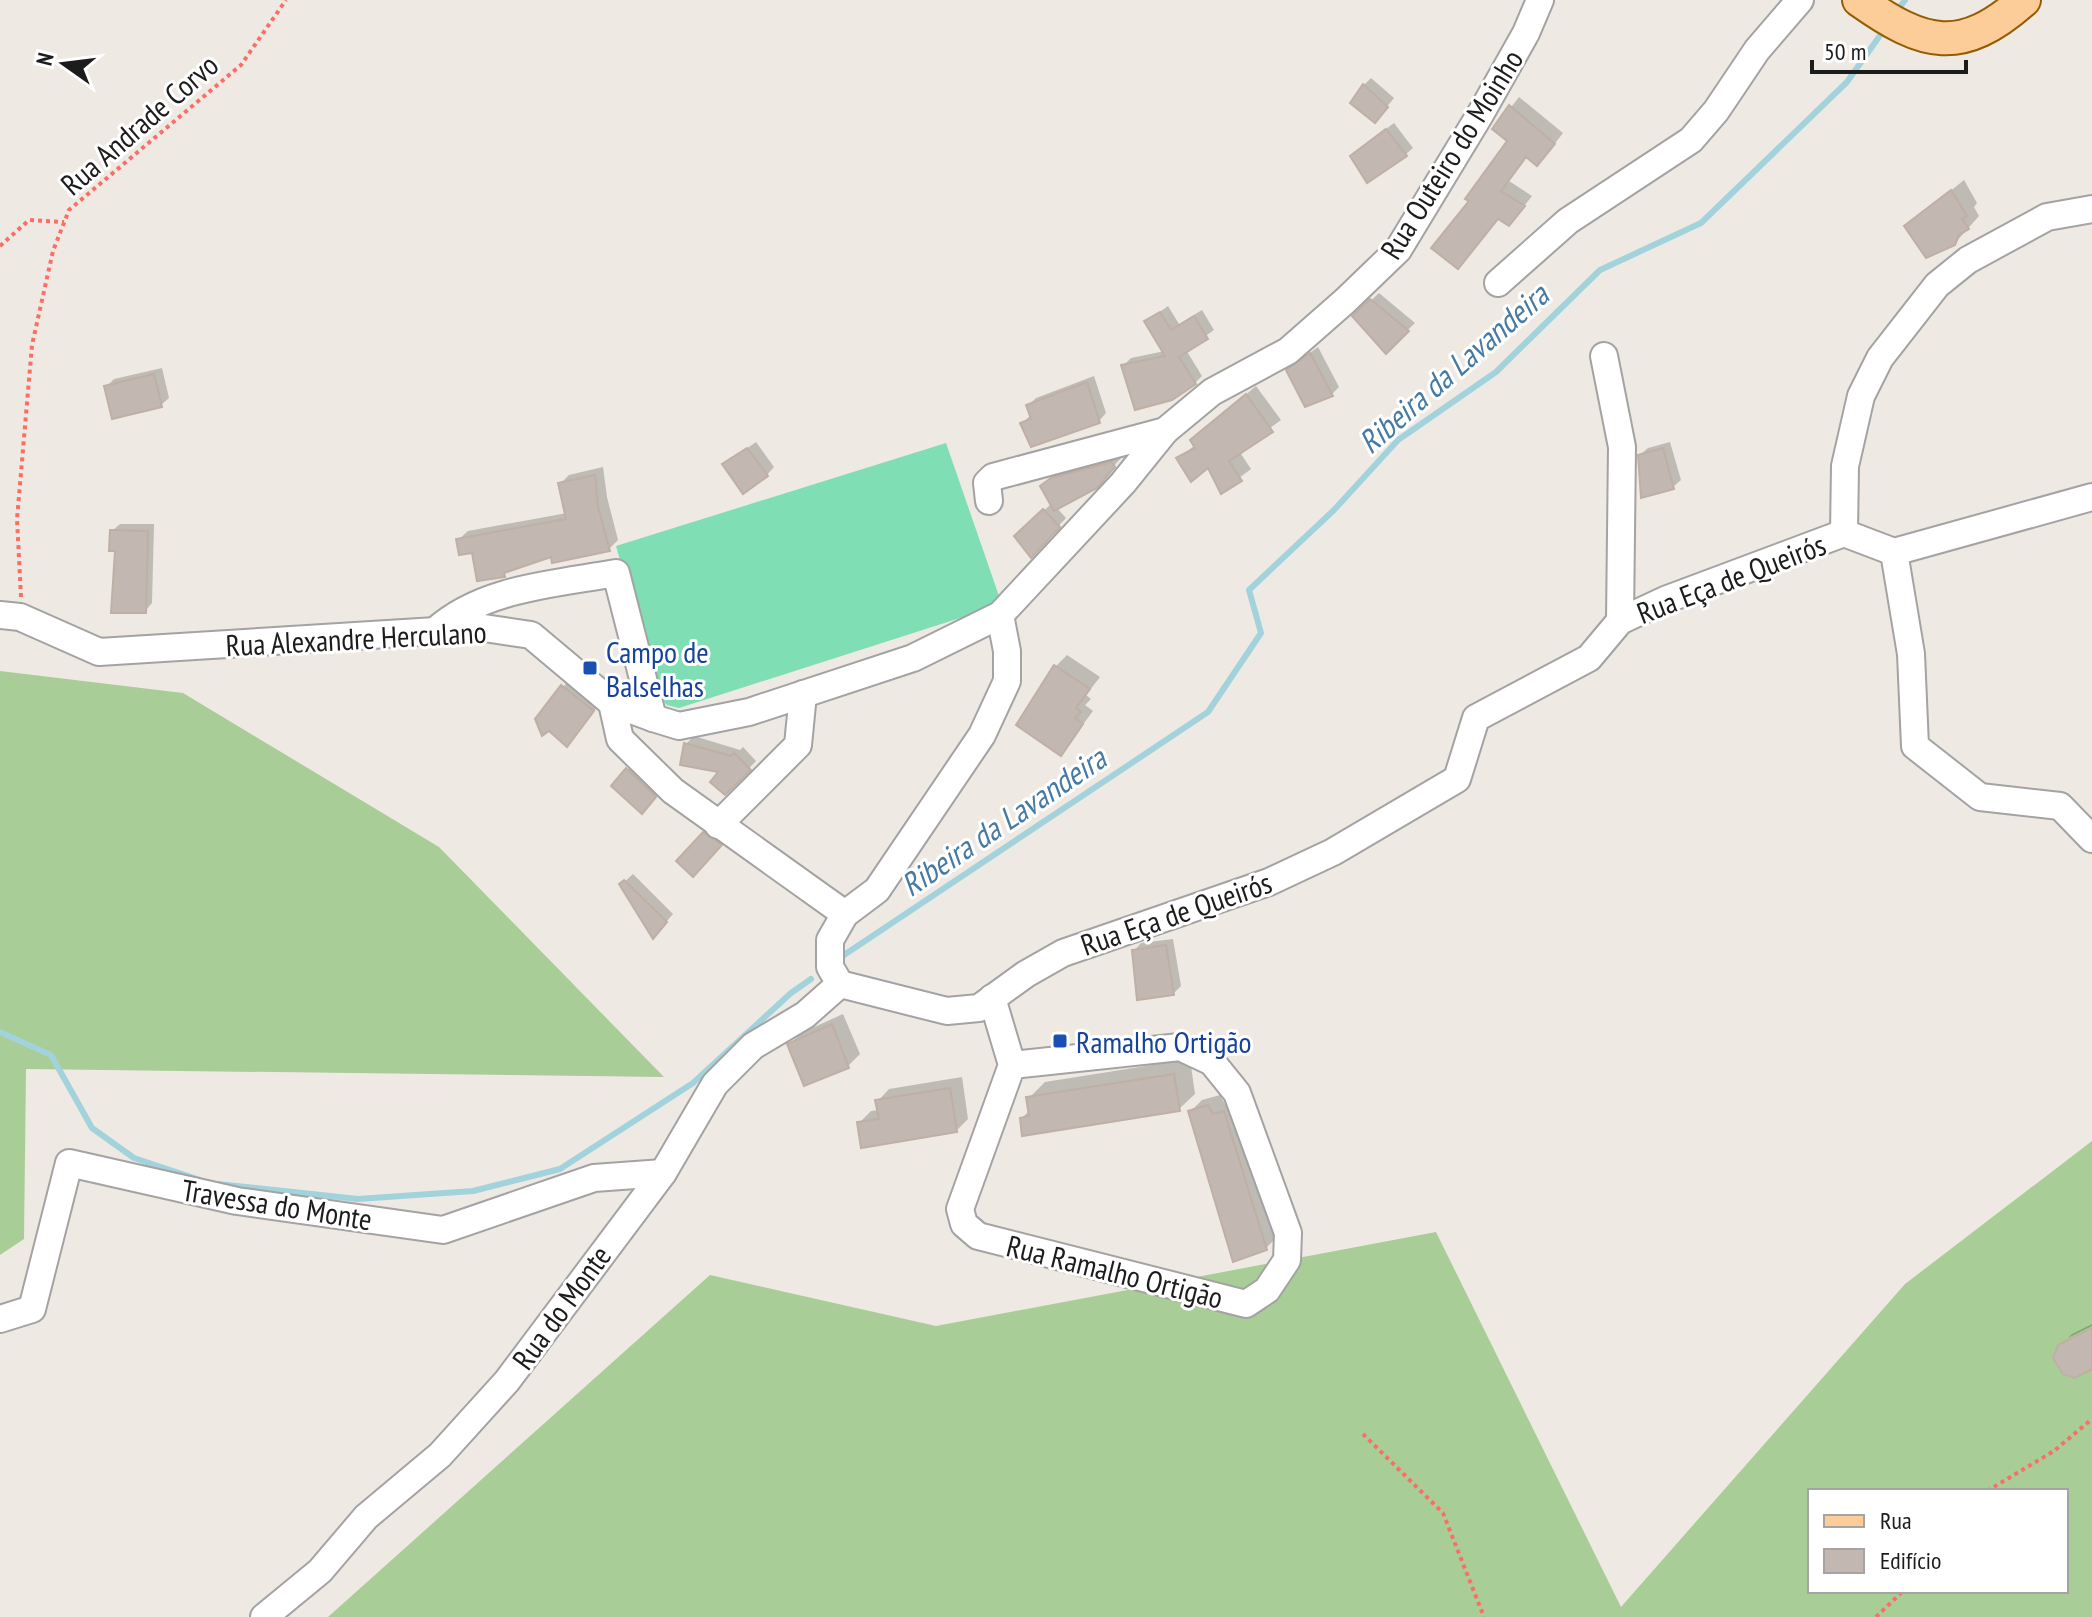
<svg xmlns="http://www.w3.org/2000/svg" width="2092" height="1617" font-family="'PT Sans Narrow',sans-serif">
<rect width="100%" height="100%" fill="#eee9e2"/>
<!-- forest -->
<g fill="#a9cd96" fill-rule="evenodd">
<path d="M0 671 183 693 439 847 664 1077 26 1069 24 1239 0 1255Z"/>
<path d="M2092 1141V1617H328L710 1275 936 1326 1436 1232 1621 1607 1905 1284ZM1810 1491H2066V1591H1810Z"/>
</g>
<!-- pitch -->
<path fill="#7fdeb4" d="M946 443 999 596 985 610 679 708 667 705 660 698 616 546Z"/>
<!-- shadow -->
<g fill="#0003">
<path d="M1371 78 1394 98 1382 113 1364 85Z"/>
<path d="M1519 97 1563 133 1546 155 1527 156 1509 181 1532 196 1518 214 1472 201 1510 141 1494 129Z"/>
<path d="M1394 123 1413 148 1405 155 1360 149Z"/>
<path d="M1964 180 1977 203 1974 207 1979 216 1954 244 1907 226Z"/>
<path d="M1379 293 1415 323 1386 351 1355 316Z"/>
<path d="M1168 306 1179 324 1202 310 1214 330 1186 350 1202 376 1195 383 1123 366 1131 358 1165 351 1147 321Z"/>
<path d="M1318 347 1339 387 1332 394 1306 405 1296 363Z"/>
<path d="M162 368 169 398 161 405 106 387 114 379Z"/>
<path d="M1094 376 1106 413 1099 421 1022 423 1031 415 1028 406 1036 398Z"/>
<path d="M1256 386 1281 420 1239 451 1251 469 1222 491 1209 465 1179 458 1195 445 1203 431Z"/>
<path d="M756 442 774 467 767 475 725 464Z"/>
<path d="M1670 442 1681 480 1673 487 1640 455 1648 448Z"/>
<path d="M1120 455 1121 458 1099 482 1056 507 1066 518 1031 555 1017 536 1052 503 1042 486 1060 471Z"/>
<path d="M603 467 607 497 618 540 609 549 553 554 509 569 504 575 458 540 468 531 567 513 560 484 569 475Z"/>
<path d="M120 524H154L152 603 145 611 117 549 112 531Z"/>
<path d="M1067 655 1100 677 1086 695 1091 699 1085 705 1093 711 1061 754 1056 666Z"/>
<path d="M574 674 604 699 567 744 537 719Z"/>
<path d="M694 736 740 750 743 747 756 761 725 793 722 771 686 744Z"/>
<path d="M635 762 662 788 649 804 613 786Z"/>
<path d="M712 826 727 837 701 867 704 833Z"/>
<path d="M633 874 673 914 660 929 622 884Z"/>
<path d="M1173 939 1181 986 1173 994 1134 951 1141 943Z"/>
<path d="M843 1014 860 1054 848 1066 789 1045 801 1033Z"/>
<path d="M1190 1059 1195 1094 1179 1109 1022 1118 1030 1110 1029 1098 1045 1082Z"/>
<path d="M962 1077 968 1119 956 1131 859 1123 871 1111 879 1110 878 1101 889 1089Z"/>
<path d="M1220 1095 1225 1104 1235 1101 1278 1236 1266 1248 1190 1112 1202 1100Z"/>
<path d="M2092 1324V1326L2068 1338 2072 1334Z"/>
</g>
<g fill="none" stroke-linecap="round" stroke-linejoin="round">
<!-- stream -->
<g stroke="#a2d2dc" stroke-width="6">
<path d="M1897 11 1905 0"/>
<path d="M844 955 1208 712 1261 633 1249 590 1334 510 1398 440 1496 372 1600 270 1701 223 1847 82 1886 27"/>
<path d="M0 1032 51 1055 92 1128 134 1158 200 1180"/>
<path d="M218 1184 358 1199 473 1191 560 1169 693 1083 791 993 811 979"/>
</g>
</g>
<!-- building -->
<g fill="#c2b8b1" stroke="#bfafa4" stroke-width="2">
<path d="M1363 84 1388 107 1375 123 1350 103Z"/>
<path d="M1509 105 1555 144 1537 166 1526 157 1501 191 1525 206 1509 226 1498 219 1458 269 1431 248 1469 201 1465 199 1507 141 1492 129Z"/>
<path d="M1386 129 1407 156 1367 183 1350 156Z"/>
<path d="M1951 190 1967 216 1962 219 1969 229 1959 235 1955 245 1926 258 1904 226Z"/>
<path d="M1370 299 1409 331 1386 354 1352 316Z"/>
<path d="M1160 312 1171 330 1194 316 1208 339 1179 357 1196 384 1172 400 1135 410 1121 365 1165 356 1144 321Z"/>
<path d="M1310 353 1333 396 1305 407 1286 370Z"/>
<path d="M154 374 162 407 112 419 104 386Z"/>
<path d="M1087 382 1100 423 1031 447 1020 423 1031 419 1026 405Z"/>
<path d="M1246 394 1273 432 1229 461 1242 481 1221 494 1208 468 1191 482 1176 458 1195 448 1190 440Z"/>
<path d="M747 448 768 476 743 494 722 464Z"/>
<path d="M1663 448 1674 489 1641 498 1638 455Z"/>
<path d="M1112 462 1115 467 1097 488 1054 511 1040 486 1051 478Z"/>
<path d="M595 475 598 507 610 551 552 563 551 557 504 573 505 577 477 581 472 553 459 555 456 539 566 519 558 483Z"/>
<path d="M1043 509 1060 527 1031 558 1014 536Z"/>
<path d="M110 530 148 531 146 613H111L115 551H109Z"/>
<path d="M1054 665 1090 689 1076 708 1081 712 1075 718 1083 724 1061 756 1016 725Z"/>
<path d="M561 685 594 711 567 747 549 731 542 736 535 719Z"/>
<path d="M684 743 731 756 734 753 751 770 725 795 710 782 718 772 680 765Z"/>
<path d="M626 768 656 797 642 814 611 786Z"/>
<path d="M703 832 722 845 693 877 676 861Z"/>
<path d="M624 880 667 922 653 939 619 884Z"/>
<path d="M1166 945 1174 995 1137 1000 1132 950Z"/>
<path d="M832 1024 849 1068 804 1086 787 1044Z"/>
<path d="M1174 1074 1180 1111 1022 1136 1020 1118 1029 1116 1026 1097Z"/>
<path d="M950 1088 957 1132 861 1148 857 1122 879 1119 875 1100Z"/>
<path d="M1208 1105 1213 1114 1224 1111 1267 1250 1233 1262 1188 1111Z"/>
<path d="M2092 1328V1369L2075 1378 2063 1374 2053 1358 2058 1345Z"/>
</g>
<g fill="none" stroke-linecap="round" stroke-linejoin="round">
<defs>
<g id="minor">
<path d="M1498 283 1568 221 1691 140 1716 111 1757 50 1800 0"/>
<path d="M1604 356 1622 447 1620 621"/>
<path d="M989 501 987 483 993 477 1165 431 1212 392 1288 351 1345 301 1398 250 1481 113 1526 33 1540 0"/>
<path d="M1844 533 1845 466 1861 396 1880 358 1937 285 1968 260 2047 217 2092 209"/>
<path d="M1844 533 1894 552 2092 497"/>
<path d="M1894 552 1911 654 1915 746 1980 797 2060 806 2092 839"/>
<path d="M0 615 20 617 99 652 484 628 531 635 612 703 653 718 679 726 749 712 913 658 1000 615 1123 483 1165 431"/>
<path d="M1000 615 1007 651V681L982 735 877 890 845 914 830 940V967L840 984 947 1011 979 1008 1026 974 1063 953 1269 882 1333 852 1457 779 1476 718 1589 658 1620 621 1665 600 1844 533"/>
<path d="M435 631C482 588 555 584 616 573L653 718"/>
<path d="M612 703 620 739 673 791 845 914"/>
<path d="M718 825 798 745 803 694"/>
<path d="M992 998 1012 1065 960 1209 964 1224 978 1236 1246 1304 1267 1290 1287 1260 1288 1233 1237 1093 1212 1062 1180 1047 1012 1065"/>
<path d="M0 1319 32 1309 69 1163 237 1201 443 1230 594 1178 663 1173"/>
<path d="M264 1617 320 1571 366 1517 440 1455 507 1381 663 1173 715 1084 753 1046 805 1015 840 984"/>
</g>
<path id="major" d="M1859 0C1924 46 1961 56 2024 0"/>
</defs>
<!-- minor casing -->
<use href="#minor" stroke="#a3a3a3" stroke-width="30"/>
<!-- major casing -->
<use href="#major" stroke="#945c00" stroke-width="36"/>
<!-- path -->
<g stroke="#f96f67" stroke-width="4" stroke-dasharray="4 4" stroke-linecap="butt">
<path d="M0 246 29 220 64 222"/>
<path d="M21 597 17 519 32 345 53 251 69 210 241 65 286 0"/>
<path d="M1363 1434 1443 1513 1484 1617"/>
<path d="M1987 1491 2054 1451 2092 1419"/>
<path d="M1876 1617 1903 1591"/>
</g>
<!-- minor -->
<use href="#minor" stroke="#fff" stroke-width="26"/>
<!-- major -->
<use href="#major" stroke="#fccc99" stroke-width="32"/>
</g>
<!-- markers -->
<g fill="#1a4fb4" stroke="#fff" stroke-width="3">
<rect x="582" y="660" width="16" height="16" rx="4"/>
<rect x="1052" y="1033" width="16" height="16" rx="4"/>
</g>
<g text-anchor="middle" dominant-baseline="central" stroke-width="6" stroke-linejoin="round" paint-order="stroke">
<!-- street labels -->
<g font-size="30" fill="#1c1c1c" stroke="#fff">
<text transform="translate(139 124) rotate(-41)">Rua Andrade Corvo</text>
<text transform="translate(1451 154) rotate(-58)">Rua Outeiro do Moinho</text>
<text transform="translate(1731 578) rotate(-21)">Rua Eça de Queirós</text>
<text transform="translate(356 638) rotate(-3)">Rua Alexandre Herculano</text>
<text transform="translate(1176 913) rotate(-19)">Rua Eça de Queirós</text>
<text transform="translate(277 1204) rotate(9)">Travessa do Monte</text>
<text transform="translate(1115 1271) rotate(14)">Rua Ramalho Ortigão</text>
<text transform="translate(561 1307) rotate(-54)">Rua do Monte</text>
</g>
<!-- transit labels -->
<g font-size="30" fill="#164399" stroke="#fff" text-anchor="start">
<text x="606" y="651">Campo de<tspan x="606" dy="34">Balselhas</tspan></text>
<text x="1076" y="1041">Ramalho Ortigão</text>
</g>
<!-- water labels -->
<g font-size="32" font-style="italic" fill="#467aa3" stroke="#fff">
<text transform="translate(1453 368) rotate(-41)">Ribeira da Lavandeira</text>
<text transform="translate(1003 821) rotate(-34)">Ribeira da Lavandeira</text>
</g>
</g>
<!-- legend -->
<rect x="1808" y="1489" width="260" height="104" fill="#ffffff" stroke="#a4a4a4" stroke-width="2"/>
<rect x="1824" y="1515" width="40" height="12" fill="#fccc99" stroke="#a4a4a4" stroke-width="2"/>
<text x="1880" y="1529" font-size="24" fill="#1c1c1c">Rua</text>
<rect x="1824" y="1549" width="40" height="24" fill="#c2b8b1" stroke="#a4a4a4" stroke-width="2"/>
<text x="1880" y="1569" font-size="24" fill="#1c1c1c">Edifício</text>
<!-- north arrow -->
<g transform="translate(64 64) rotate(284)" stroke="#ffffff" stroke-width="6" paint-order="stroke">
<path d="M0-6L14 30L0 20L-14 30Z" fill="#1c1c1c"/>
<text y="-12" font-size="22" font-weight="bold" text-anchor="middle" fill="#1c1c1c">N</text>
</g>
<!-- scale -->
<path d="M1812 60v12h154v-12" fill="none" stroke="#1c1c1c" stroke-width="4"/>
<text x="1824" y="60" font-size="24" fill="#1c1c1c" stroke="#ffffff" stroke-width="6" paint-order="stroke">50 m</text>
</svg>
